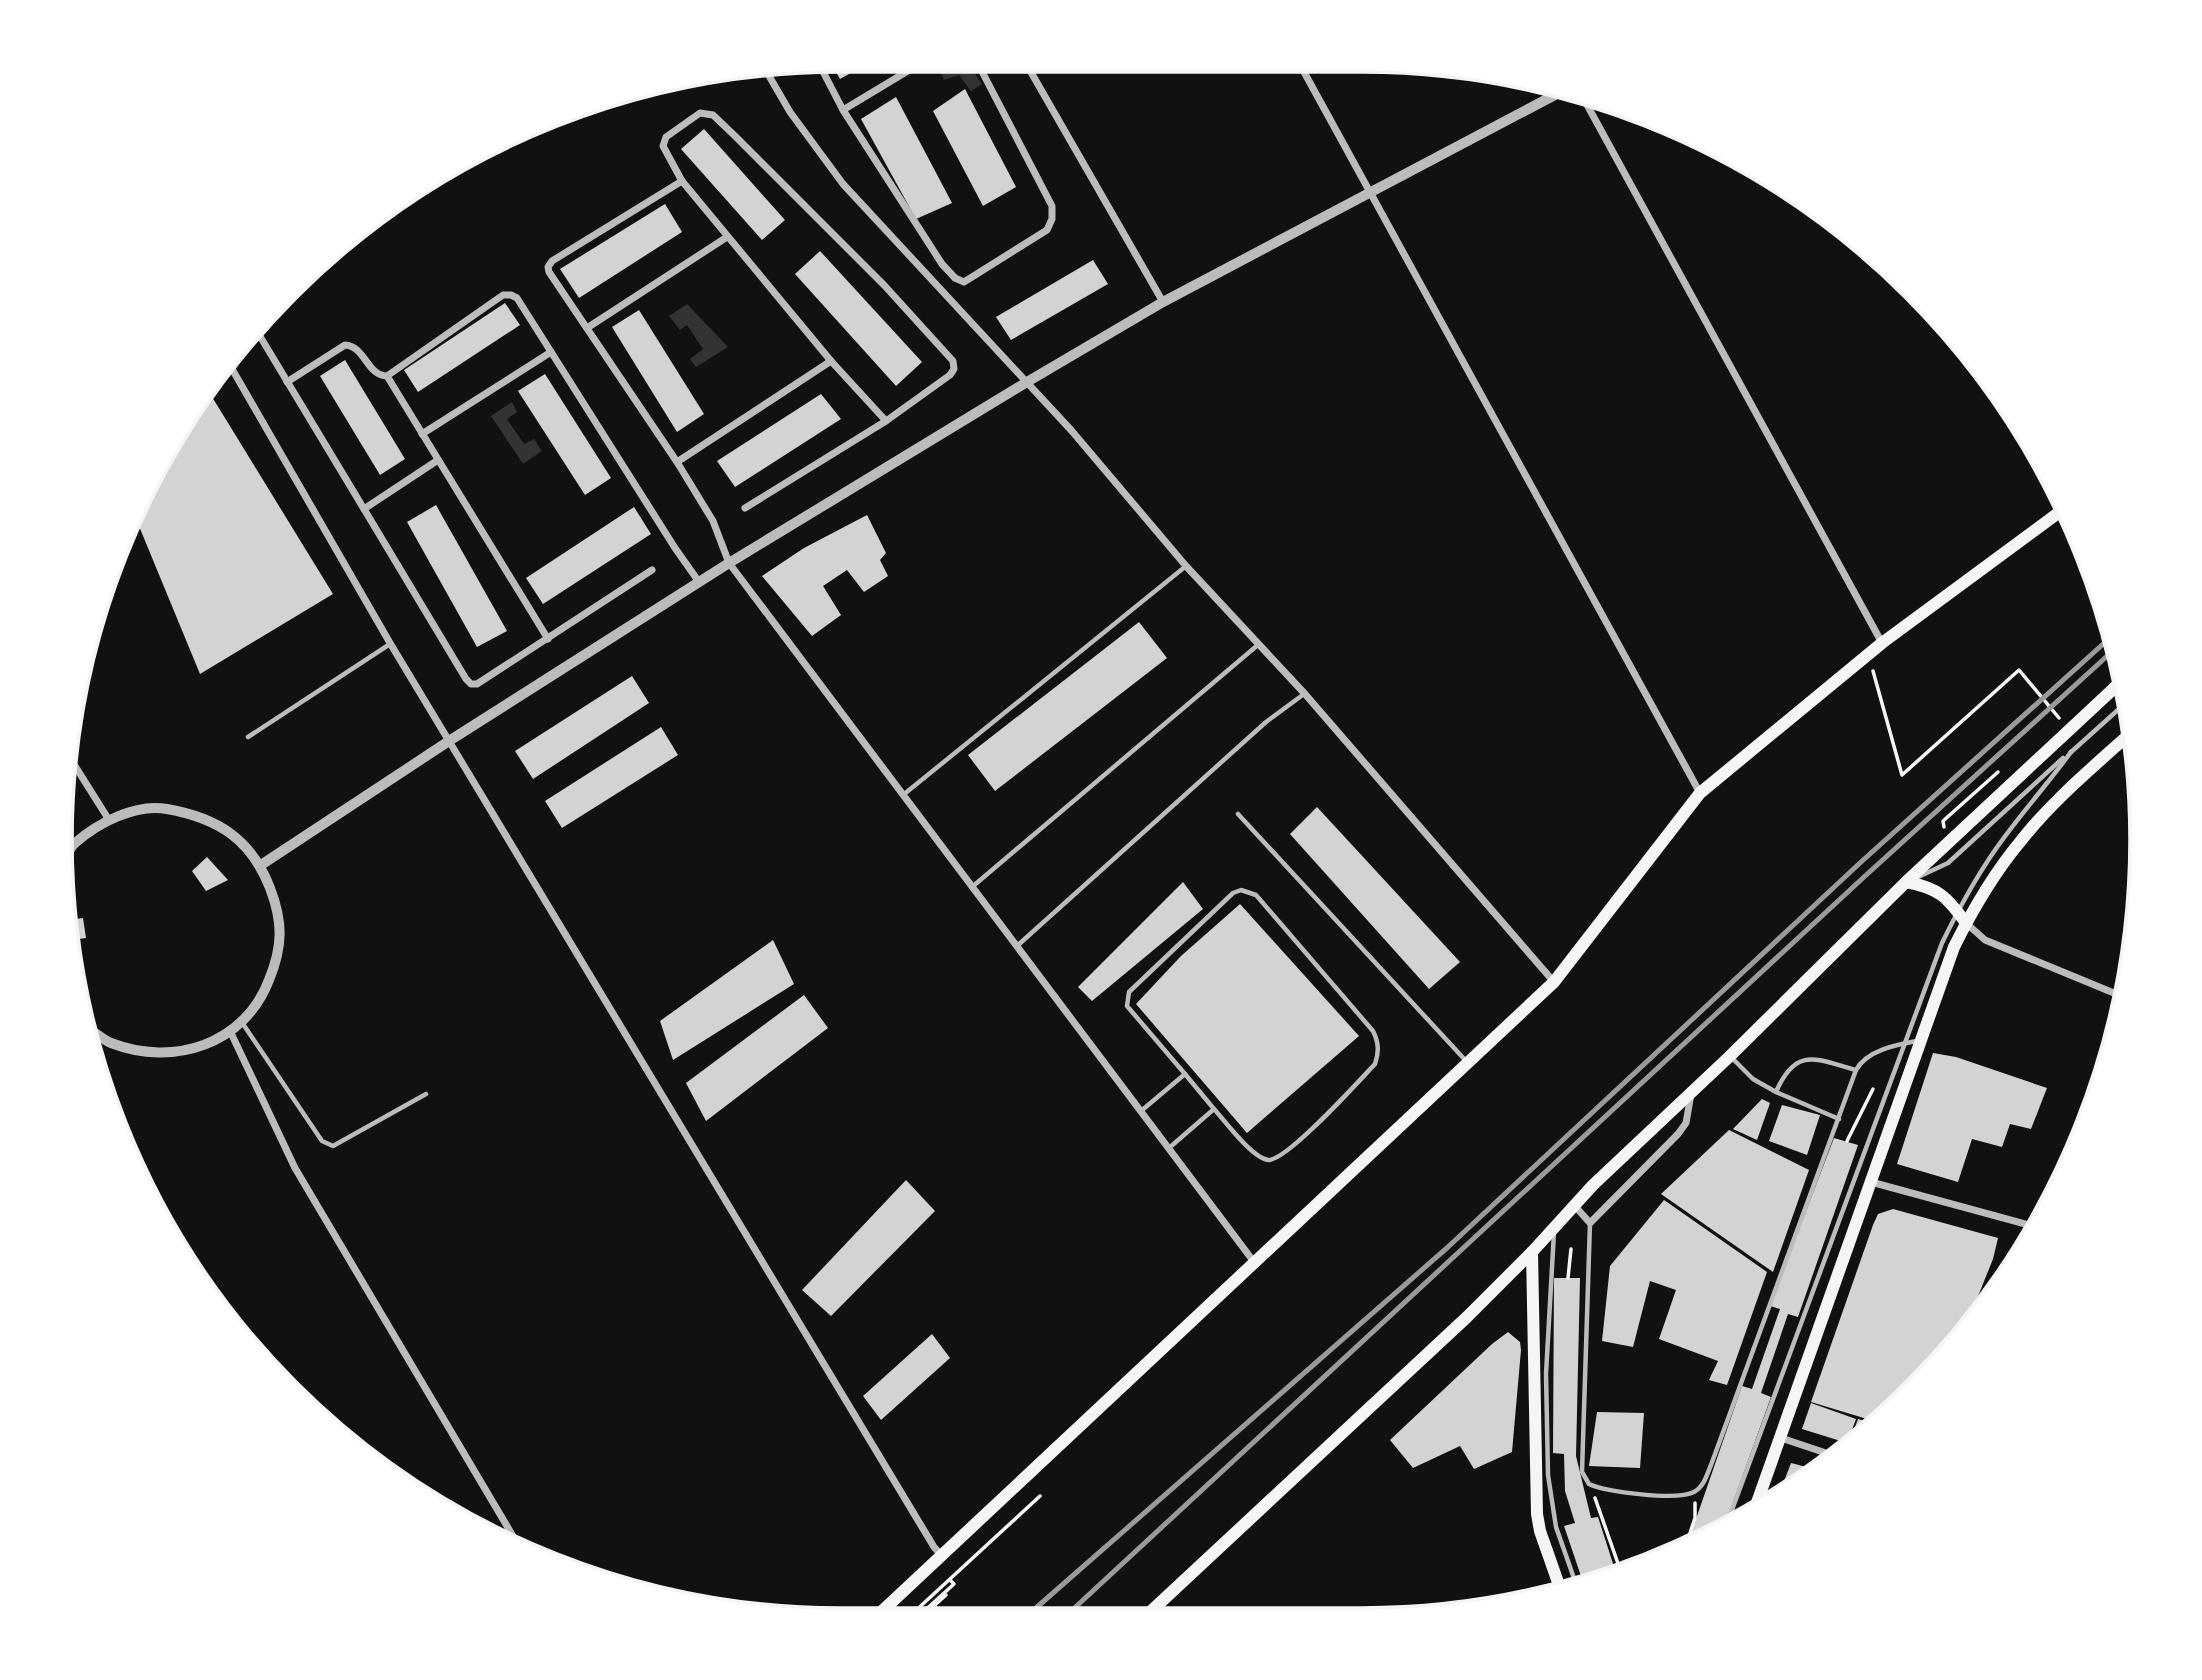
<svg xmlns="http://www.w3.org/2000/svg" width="2202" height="1680" font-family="Lato,sans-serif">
<rect width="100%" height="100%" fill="#111"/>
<!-- water -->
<g fill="#333">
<path d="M936 60H966L982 84 971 91 959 75 944 80Z"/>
<path d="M687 304 728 347 696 367 690 359 703 349 687 325 680 330 669 316Z"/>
<path d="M512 402 517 412 507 419 524 444 534 439 542 451 523 464 491 416Z"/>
</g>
<!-- building -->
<g fill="#d3d3d3">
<path d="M833 60H874L840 79 830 61Z"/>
<path d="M965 89 1016 187 983 206 933 111Z"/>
<path d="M896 97 952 203 916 219 861 119Z"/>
<path d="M704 129 785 220 762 240 681 149Z"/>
<path d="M665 204 682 232 579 298 560 269Z"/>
<path d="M820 251 922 362 896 386 795 274Z"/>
<path d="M1093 260 1108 284 1011 340 996 317Z"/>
<path d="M505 303 520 325 418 392 404 370Z"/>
<path d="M639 310 704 414 677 432 612 327Z"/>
<path d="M345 360 405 459 380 475 320 376Z"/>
<path d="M545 374 611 478 585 495 518 391Z"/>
<path d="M209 392 333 594 200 674 134 514 140 494Z"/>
<path d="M821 394 841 419 735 487 717 461Z"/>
<path d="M436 505 507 631 477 647 407 522Z"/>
<path d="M634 507 651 534 543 604 526 578Z"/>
<path d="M867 515 886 553 880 560 888 576 864 592 847 570 823 586 841 615 812 636 762 576 804 548Z"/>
<path d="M1139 622 1167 658 995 791 968 755Z"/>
<path d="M632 676 649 703 533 779 515 751Z"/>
<path d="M661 727 678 755 562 828 545 801Z"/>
<path d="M1317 807 1460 962 1429 989 1290 834Z"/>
<path d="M207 857 228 880 206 891 192 871Z"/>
<path d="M1183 882 1203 909 1092 1001 1078 987Z"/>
<path d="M1240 904 1359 1036 1247 1133 1136 1004 1181 956Z"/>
<path d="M83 918 86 938 72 940 69 920Z"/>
<path d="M773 940 794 984 673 1060 660 1021Z"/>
<path d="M804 995 828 1028 706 1121 686 1083Z"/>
<path d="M1933 1053 1956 1057 2047 1088 2031 1129 2010 1124 2002 1147 1972 1139 1958 1182 1897 1164Z"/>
<path d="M1762 1099 1770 1103 1757 1140 1733 1129Z"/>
<path d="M1782 1105 1820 1115 1807 1155 1769 1141Z"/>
<path d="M1729 1130 1809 1170 1773 1272 1661 1194Z"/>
<path d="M1834 1138 1858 1145 1798 1317 1788 1314 1761 1393 1771 1397 1724 1527 1686 1548 1742 1386 1752 1389 1780 1309 1770 1306Z"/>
<path d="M906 1180 935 1211 831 1316 802 1290Z"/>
<path d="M1664 1200 1767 1272 1727 1385 1709 1380 1718 1361 1659 1339 1676 1290 1650 1281 1633 1347 1602 1341 1610 1266Z"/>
<path d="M1893 1209 1998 1238 1993 1259 1964 1331 1914 1392 1897 1406 1889 1404 1886 1415 1877 1422 1811 1402 1873 1225 1878 1214Z"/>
<path d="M1554 1278H1580L1576 1456 1591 1518 1598 1517 1616 1573 1583 1582 1564 1526 1575 1523 1565 1491 1564 1454 1553 1453Z"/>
<path d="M1508 1332 1520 1342 1521 1350 1512 1452 1474 1469 1460 1446 1413 1468 1390 1440 1492 1344Z"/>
<path d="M932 1334 950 1358 881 1420 863 1396Z"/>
<path d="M1811 1403 1856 1419 1847 1443 1802 1429Z"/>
<path d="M1597 1412 1644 1413 1640 1468 1589 1466Z"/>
<path d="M1858 1419 1875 1424 1848 1446Z"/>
<path d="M1791 1463 1818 1470 1787 1494 1780 1492Z"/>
</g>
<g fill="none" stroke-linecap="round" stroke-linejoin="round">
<!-- path -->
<g stroke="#f5f5f5" stroke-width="3.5">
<path d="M1873 671 1902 775 2019 670 2059 718"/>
<path d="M1944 827 1943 821 1998 772"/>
<path d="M1847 1141 1873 1089"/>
<path d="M1568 1278 1571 1249"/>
<path d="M1595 1498 1621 1572"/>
<path d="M1685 1548 1695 1518V1503"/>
<path d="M934 1606 941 1614"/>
<path d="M912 1614 1040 1496"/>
<path d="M921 1614 954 1584 950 1580"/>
<path d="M925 1614 946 1595"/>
</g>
<!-- service -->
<g stroke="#bcbcbc" stroke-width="4.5">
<path d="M248 737 390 644"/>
<path d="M2070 753 2129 700"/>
<path d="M903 795 1186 566"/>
<path d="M1238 814 1467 1062"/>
<path d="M1916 878 1948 863 2063 758"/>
<path d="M972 887 1259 644"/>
<path d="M1017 946 1266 722 1304 694"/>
<path d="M243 1024 322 1141 333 1146 426 1094"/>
<path d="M1730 1056 1753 1079 1776 1092C1796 1046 1816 1059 1856 1070"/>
<path d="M1185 1074 1214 1109"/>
<path d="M1776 1092 1839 1119"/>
<path d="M1141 1111 1185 1074 1127 1006 1129 992 1233 893 1241 890 1256 895 1373 1031C1379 1043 1379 1052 1375 1064 1359 1081 1286 1162 1268 1160 1252 1158 1225 1121 1214 1109L1169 1148"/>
<path d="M1590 1223 1582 1472 1589 1484C1606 1492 1677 1501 1694 1492 1704 1487 1707 1474 1711 1465L1856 1070C1867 1050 1896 1045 1917 1041"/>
<path d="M1554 1232 1546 1374 1548 1475 1556 1527 1576 1584"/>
<path d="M1726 1526 1942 943C1960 906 1979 871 2003 839 2025 809 2049 782 2071 752"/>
</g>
<!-- minor -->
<g stroke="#bcbcbc" stroke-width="7">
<path d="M1024 60 1163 302"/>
<path d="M1298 61 1700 793"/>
<path d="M818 62 843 110 942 264 955 278 964 282 1047 230 1052 219V206L976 60"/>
<path d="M765 69 790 112 843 184 1071 430 1186 566 1305 694 1554 982"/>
<path d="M1580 92 1882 643"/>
<path d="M843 110 926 60"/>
<path d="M441 170 453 163"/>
<path d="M682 181 831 361 886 421"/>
<path d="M255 328 364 509"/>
<path d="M587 328 727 237"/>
<path d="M228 362 390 643 934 1547 942 1556"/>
<path d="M387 376 503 295H511L517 298 675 548 699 582"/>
<path d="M287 382 345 345C365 346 367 376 387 376L548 639"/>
<path d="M422 434 551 352"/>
<path d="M438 460 364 509 466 679 471 684H477L652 570"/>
<path d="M677 462 831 361"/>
<path d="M745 508 886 421 950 375 954 369 953 361 884 285 735 136 713 115 700 113 666 137 663 146 682 181 552 261 548 267 549 272 677 462 713 521 729 563 1254 1262"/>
<path d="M70 758 109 820"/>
<path d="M1966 923 1985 940 2126 998"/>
<path d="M231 1033 295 1168 520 1548"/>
<path d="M1871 1182 2036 1227"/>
<path d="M1574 1205 1590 1223 1678 1134 1686 1123 1691 1094"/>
<path d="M1781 1438 1835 1456"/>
</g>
<!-- tertiary -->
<g stroke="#bcbcbc" stroke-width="10">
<path d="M63 860C67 855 70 847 75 843 98 823 136 803 167 809 218 818 251 839 270 888 283 922 283 946 269 980 244 1045 173 1067 111 1043 103 1040 96 1033 89 1029"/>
<path d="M261 865 449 741 729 563 1027 382 1163 302 1568 88"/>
</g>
<!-- secondary -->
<path stroke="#f5f5f5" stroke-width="12" d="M879 1614 1554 982 1700 793 1882 643 2065 508"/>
<!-- primary -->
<g stroke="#f5f5f5" stroke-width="12">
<path d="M1906 882C1939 888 1947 897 1966 923"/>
<path d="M1532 1252 1537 1514 1540 1531 1560 1588"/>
<path d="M1754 1511 1954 947C1972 911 1994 873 2020 842 2052 801 2093 767 2132 732"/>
<path d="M1148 1614 1467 1317 1532 1252 1593 1185 1730 1056 1906 882 2125 678"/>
</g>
<!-- rail -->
<g stroke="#9a9a9a" stroke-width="5">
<path d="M1029 1614 1448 1247 1861 862 2112 636"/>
<path d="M1068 1614 1864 877 2116 648"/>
</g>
</g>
<!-- crop -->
<path d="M0 0H2202V1680H0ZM840 72H1362A768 768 0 0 1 2130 840V840A768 768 0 0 1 1362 1608H840A768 768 0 0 1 72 840V840A768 768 0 0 1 840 72Z" fill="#fff" fill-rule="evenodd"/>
<path fill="none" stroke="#f5f5f5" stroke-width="3.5" d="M840 72H1362A768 768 0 0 1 2130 840V840A768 768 0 0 1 1362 1608H840A768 768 0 0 1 72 840V840A768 768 0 0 1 840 72Z"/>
</svg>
